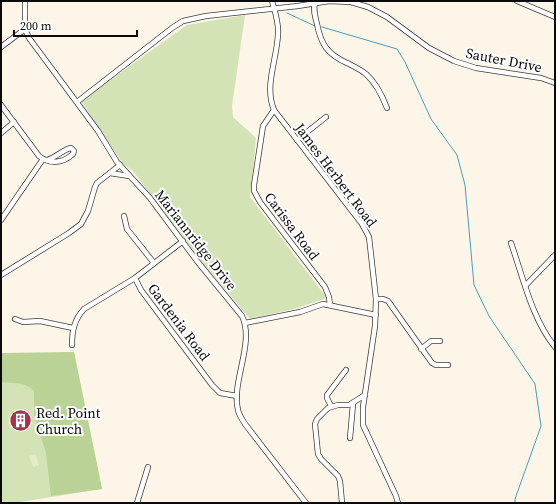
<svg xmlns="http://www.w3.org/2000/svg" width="556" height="504" font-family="'Source Serif 4',serif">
<rect width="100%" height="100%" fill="#fdf5e8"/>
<!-- green -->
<g fill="#d4e3b6">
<path d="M245 15 232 106 233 117 256 138 250 197 327 298 294 309 250 319 205 265 132 170 123 164 81 101 187 25Z"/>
<path d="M74 352 102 489 14 503H1V355Z"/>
</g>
<!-- forest -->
<path fill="#bbd297" d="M74 352 102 489 51 496 46 453 34 415V391C25 381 13 384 1 382V353Z"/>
<!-- pitch -->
<path fill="#e4ebc7" d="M35 454 39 465 33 467 29 456Z"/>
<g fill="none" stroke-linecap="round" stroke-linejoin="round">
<!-- stream -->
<g stroke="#41a0be" stroke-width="1">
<path d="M287 13 315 26"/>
<path d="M322 27 397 49 405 62 431 119 457 155 465 185 474 285 489 316 535 384 541 426 515 499V503"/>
</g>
<defs>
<g id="street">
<path d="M25 1V29L29 38 98 131 117 162 150 198 197 261 242 316C255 343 231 382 238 410 239 415 242 419 245 424L306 503"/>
<path d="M272 1C275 12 279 23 278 34 277 60 264 85 274 110L362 224 369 237 376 299 375 326 363 407V425L396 496 398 503"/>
<path d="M517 1 555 17"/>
<path d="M315 3C313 10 315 16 317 24 321 44 327 54 347 63 353 66 360 69 366 74 376 83 382 95 387 108"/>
<path d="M1 47 25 29"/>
<path d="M77 102 172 28 183 21 206 16 298 6 329 1 351 2 368 7 387 17 429 48 454 61 476 68 541 78 555 83"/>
<path d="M1 105 39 156C50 165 63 163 73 154L74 151 71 148C64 149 55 158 47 160"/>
<path d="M274 110 263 126 254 185V191L260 202 325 287 329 297 330 305"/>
<path d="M1 133 14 122"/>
<path d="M297 140 326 117"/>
<path d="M110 173 129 176"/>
<path d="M124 216 127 229 154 263"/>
<path d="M1 220 43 159"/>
<path d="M183 241 135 278 141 290 212 385 220 393 237 396"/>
<path d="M511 243C523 277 532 319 555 347"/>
<path d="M1 275 69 233 81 224 88 211 95 187 97 183 120 165"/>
<path d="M526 285 555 255"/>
<path d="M376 299H383L388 301 432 363 436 365H448"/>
<path d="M15 319 23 322 40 321 73 328"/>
<path d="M245 323 300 312 323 304 376 315"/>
<path d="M72 345C72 331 74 320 84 309L135 278"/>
<path d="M421 349 431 341H440"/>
<path d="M331 406 327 398V395L346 370"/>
<path d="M350 438 353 404"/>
<path d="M137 503 148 467"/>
<path d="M342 503 340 481 338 476 321 459 318 454 315 424 317 419 328 408 338 405H349L365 395"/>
</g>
</defs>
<!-- street casing -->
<use href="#street" stroke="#3c3c3c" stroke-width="6"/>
<!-- street -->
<use href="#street" stroke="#fff" stroke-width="4.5"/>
</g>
<!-- icons -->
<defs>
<symbol id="building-disc" viewBox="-11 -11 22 22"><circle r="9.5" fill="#aa314a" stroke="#fff"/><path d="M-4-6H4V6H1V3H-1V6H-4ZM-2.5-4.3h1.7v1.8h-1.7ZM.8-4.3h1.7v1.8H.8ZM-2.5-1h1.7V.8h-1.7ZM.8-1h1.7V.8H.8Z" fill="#fff"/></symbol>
</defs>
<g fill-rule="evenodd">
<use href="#building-disc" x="8" y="408" width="25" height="25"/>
</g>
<g text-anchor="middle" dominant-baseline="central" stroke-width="4" stroke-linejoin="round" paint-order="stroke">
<!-- street labels -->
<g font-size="14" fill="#090909" stroke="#fff">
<text transform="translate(504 60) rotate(11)">Sauter Drive</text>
<text transform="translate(336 175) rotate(53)">James Herbert Road</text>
<text transform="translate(292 226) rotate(53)">Carissa Road</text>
<text transform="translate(196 240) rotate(52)">Mariannridge Drive</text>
<text transform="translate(179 322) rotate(53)">Gardenia Road</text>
</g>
<!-- poi labels -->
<g font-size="14" fill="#090909" stroke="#fff" text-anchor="start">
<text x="36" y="413">Red. Point<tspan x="36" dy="16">Church</tspan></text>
</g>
</g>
<!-- border -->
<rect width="556" height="504" fill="none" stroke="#090909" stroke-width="4"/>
<!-- scale -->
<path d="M14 30v6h123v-6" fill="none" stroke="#090909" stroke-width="2"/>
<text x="20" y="30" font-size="12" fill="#090909" stroke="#ffffff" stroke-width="3" paint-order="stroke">200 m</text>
</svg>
